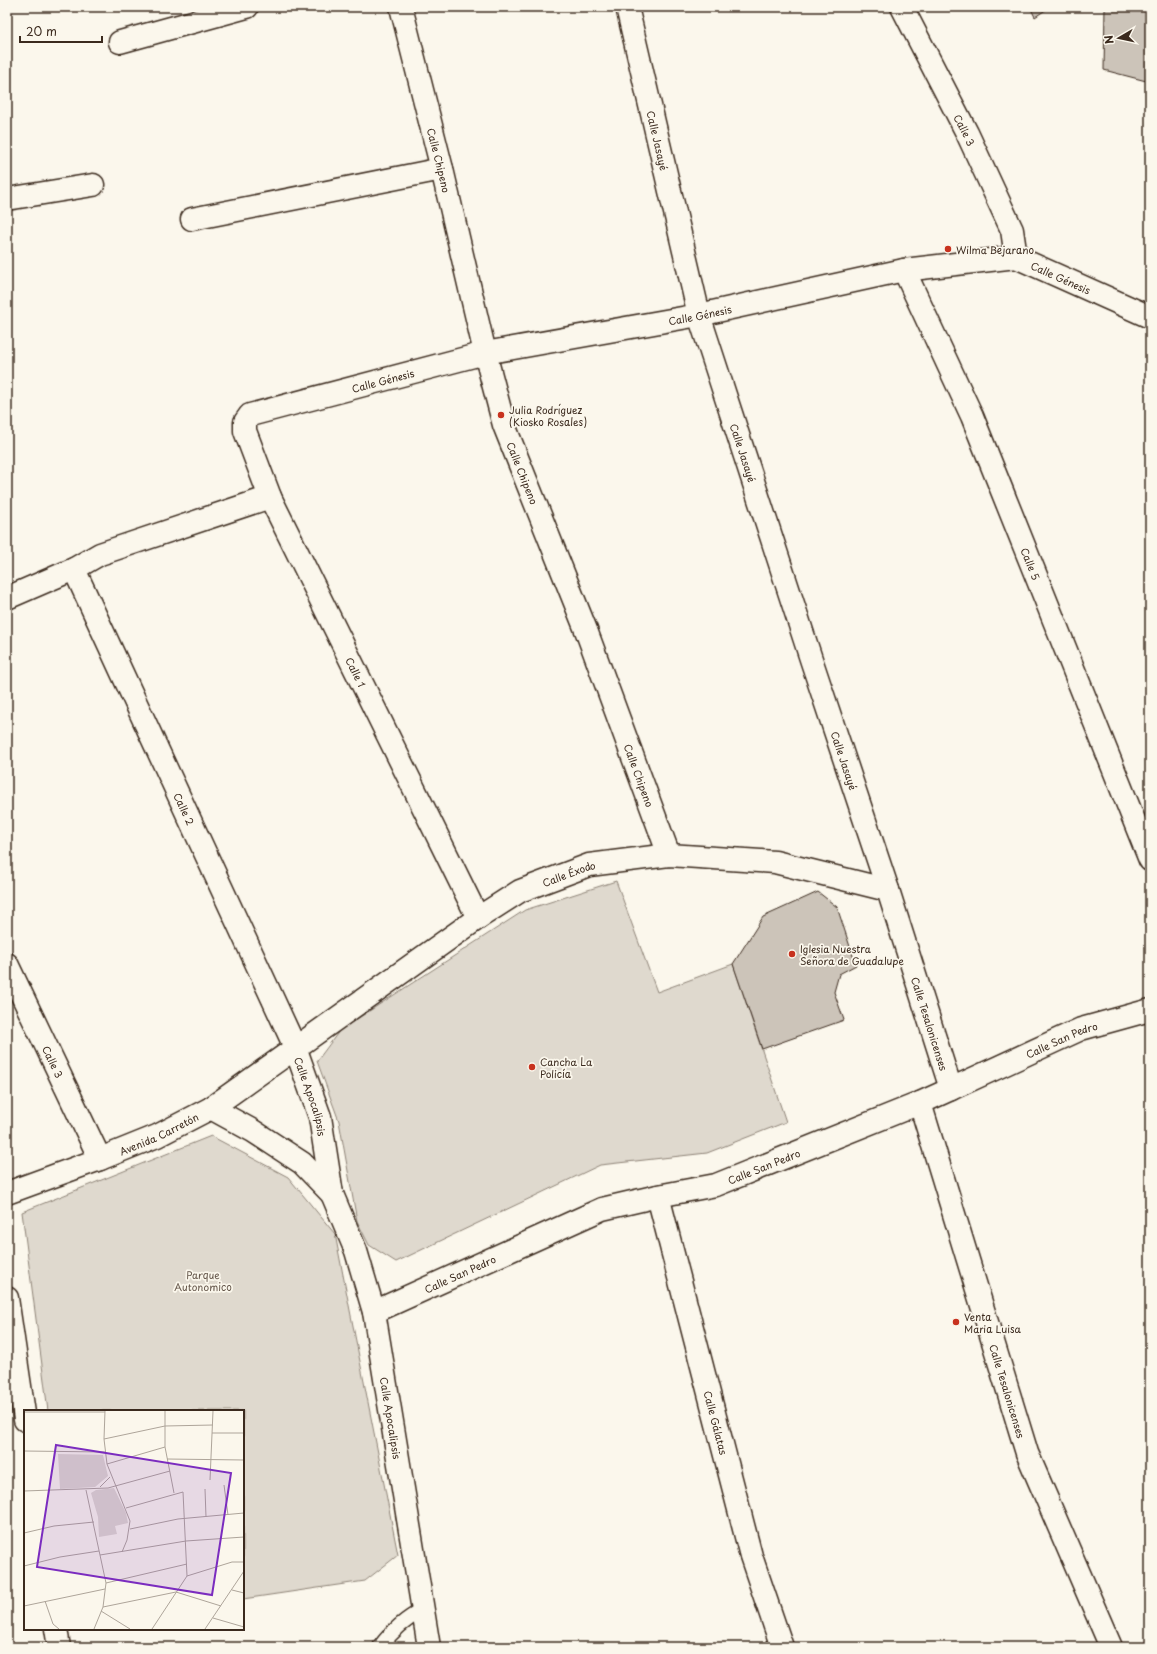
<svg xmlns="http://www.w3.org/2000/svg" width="1157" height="1654" font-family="'Playpen Sans',sans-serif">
<rect width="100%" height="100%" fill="#fbf7ec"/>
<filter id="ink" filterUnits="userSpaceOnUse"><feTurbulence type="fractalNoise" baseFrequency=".025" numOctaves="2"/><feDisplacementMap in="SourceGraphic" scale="8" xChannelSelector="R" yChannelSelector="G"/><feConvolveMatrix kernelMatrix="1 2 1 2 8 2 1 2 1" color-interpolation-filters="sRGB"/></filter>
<g filter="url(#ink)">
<!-- green -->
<g fill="#dfd9ce" stroke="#8d8276">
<path d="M616 881 657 992 733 964 786 1122 707 1153 600 1165 396 1262 369 1245 357 1221 339 1121 317 1061 340 1030 525 910Z"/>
<path d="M211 1136 288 1177 335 1234 398 1555 365 1581 243 1599V1411H48L22 1212Z"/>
</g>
<!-- building -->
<g fill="#ccc4b9" stroke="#3b2a1e">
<path d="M1030 7H1050L1035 17Z"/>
<path d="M1105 7H1150V82L1104 70Z"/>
<path d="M818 892 837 907 856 965 839 974 834 992 844 1020 762 1049 733 964 763 917Z"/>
</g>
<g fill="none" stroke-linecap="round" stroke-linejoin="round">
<defs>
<path id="lane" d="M380 1647C392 1631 405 1619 423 1610"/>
<g id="street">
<path id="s1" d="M401 7 442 169 485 353 504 425 586 630 669 855"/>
<path id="s2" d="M627 7 699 315 812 662 888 890"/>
<path id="s3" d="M902 7 967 133 1012 230 1016 257"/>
<path d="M120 42 247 7"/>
<path d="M7 199 93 185"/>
<path d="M192 219 442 169"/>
<path id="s4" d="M904 270 972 416 1150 860"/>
<path id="s5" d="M74 569 295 1047"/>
<path d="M7 598 74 569 100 554 270 497"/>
<path id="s6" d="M478 918 270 497 245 431V422L250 415 485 353 699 315 904 270 1016 257 1150 317"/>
<path id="s7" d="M7 964 100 1159"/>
<path id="s8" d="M920 1103 1027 1453 1111 1647"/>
<path id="s9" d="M658 1196 751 1556 782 1647"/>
<path d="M7 1298 25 1420"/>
<path id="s10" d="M374 1312 602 1209 658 1196 716 1185 920 1103 951 1089"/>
<path d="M56 1629 59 1647"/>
</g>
<g id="secondary">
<path id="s11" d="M295 1047 320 1117 332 1194 356 1251 374 1312 429 1647"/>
<path d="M211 1108 253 1131 302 1163 332 1194"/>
<path id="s12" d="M7 1193 100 1159 157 1136 211 1108 478 918 520 891 589 865 669 855 775 862 888 890 951 1089 1081 1029 1150 1010"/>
</g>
</defs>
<!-- lane casing -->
<use href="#lane" stroke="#3b2a1e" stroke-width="17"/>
<!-- street casing -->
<use href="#street" stroke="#3b2a1e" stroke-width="25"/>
<!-- secondary casing -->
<use href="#secondary" stroke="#3b2a1e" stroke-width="25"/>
<!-- lane -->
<use href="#lane" stroke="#fbf7ec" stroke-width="14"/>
<!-- street -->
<use href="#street" stroke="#fbf7ec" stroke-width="22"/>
<!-- secondary -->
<use href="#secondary" stroke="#fbf7ec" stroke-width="22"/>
</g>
</g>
<!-- markers -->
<g fill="#c8321e" stroke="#fbf7ec" stroke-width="1.5">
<circle cx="948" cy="249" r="4"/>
<circle cx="501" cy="415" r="4"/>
<circle cx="792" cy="954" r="4"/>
<circle cx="532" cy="1067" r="4"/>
<circle cx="956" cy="1322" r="4"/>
</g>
<g text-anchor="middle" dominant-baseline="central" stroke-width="3.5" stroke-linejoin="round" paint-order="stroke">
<!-- street labels -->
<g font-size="10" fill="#3b2a1e" stroke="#fbf7ec">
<text stroke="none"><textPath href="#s3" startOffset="138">Calle 3</textPath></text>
<text stroke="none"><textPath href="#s2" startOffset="137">Calle Jasayé</textPath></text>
<text stroke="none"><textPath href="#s1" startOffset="158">Calle Chipeno</textPath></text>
<text stroke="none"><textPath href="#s6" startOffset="1390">Calle Génesis</textPath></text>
<text stroke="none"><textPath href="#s6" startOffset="1019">Calle Génesis</textPath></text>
<text stroke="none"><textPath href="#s6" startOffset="695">Calle Génesis</textPath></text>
<text stroke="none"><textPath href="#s2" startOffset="461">Calle Jasayé</textPath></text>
<text stroke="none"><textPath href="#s1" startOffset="482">Calle Chipeno</textPath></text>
<text stroke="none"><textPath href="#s4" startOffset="320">Calle 5</textPath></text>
<text transform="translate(356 672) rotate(64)">Calle 1</text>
<text stroke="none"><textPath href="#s2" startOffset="785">Calle Jasayé</textPath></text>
<text stroke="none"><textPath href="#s1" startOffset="806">Calle Chipeno</textPath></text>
<text stroke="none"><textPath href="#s5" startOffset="264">Calle 2</textPath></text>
<text stroke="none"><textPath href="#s12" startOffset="651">Calle Éxodo</textPath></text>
<text stroke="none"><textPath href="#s12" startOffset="1116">Calle Tesalonicenses</textPath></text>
<text stroke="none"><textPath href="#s12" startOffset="1306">Calle San Pedro</textPath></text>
<text stroke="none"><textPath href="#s7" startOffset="108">Calle 3</textPath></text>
<text stroke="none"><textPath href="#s11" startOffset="52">Calle Apocalipsis</textPath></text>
<text stroke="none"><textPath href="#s12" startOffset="163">Avenida Carretón</textPath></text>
<text stroke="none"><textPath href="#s10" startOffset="418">Calle San Pedro</textPath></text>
<text stroke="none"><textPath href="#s10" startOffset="94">Calle San Pedro</textPath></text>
<text stroke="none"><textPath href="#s8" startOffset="301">Calle Tesalonicenses</textPath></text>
<text stroke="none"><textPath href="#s11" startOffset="385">Calle Apocalipsis</textPath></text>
<text stroke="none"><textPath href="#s9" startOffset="234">Calle Gálatas</textPath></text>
</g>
<!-- poi labels -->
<g font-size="10" fill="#3b2a1e" stroke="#fbf7ec" text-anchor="start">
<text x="956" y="249">Wilma Bejarano</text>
<text x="509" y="409">Julia Rodríguez<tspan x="509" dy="12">(Kiosko Rosales)</tspan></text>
<text x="800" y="948">Iglesia Nuestra<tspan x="800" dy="12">Señora de Guadalupe</tspan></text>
<text x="540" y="1061">Cancha La<tspan x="540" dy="12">Policía</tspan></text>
<text x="964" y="1316">Venta<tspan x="964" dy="12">Maria Luisa</tspan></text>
</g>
<!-- park labels -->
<g font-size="10" fill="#64564a" stroke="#fbf7ec">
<text x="203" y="1274">Parque<tspan x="203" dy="12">Autonomico</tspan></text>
</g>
</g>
<!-- overview -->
<g transform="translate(24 1410)">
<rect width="220" height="220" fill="#fbf7ec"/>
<path d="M34 44 79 45 84 66 71 77 36 79ZM90 78 102 103 104 113 91 116 93 124 75 127 74 107 67 83 72 80Z" fill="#dfd9ce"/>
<path fill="none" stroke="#aea59a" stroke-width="1" d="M81 1 80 29 83 54 106 111 103 130 98 142M141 1V37L150 83M0 2H81M188 23H220M80 29 141 16 189 15M0 41 81 42M143 49 220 50M83 54 141 37M186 70 189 1M200 75 204 105M76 77 86 67M181 79 182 107M62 80 82 173 79 197 70 219M0 81 84 78 146 61M102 98 159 82 163 166 128 219M106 119 154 109 220 103M0 123 30 116 70 112M76 145 162 131 220 127M0 156 36 147 75 141M163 166 208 152H220M82 173 163 154M208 180 220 183M21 191 29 214 35 219M0 196 81 179M79 197 152 182 197 196M77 201 106 219M189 208 220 217M181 219 220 161"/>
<path fill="#7b2cbf" fill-opacity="0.15" stroke="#7b2cbf" stroke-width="2" d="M32 35 207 63 188 185 13 157Z"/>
<rect width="220" height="220" fill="none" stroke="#3b2a1e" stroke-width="2"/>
</g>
<!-- margin -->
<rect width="1157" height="1654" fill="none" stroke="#fbf7ec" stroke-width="24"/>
<rect x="12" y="12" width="1133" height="1630" fill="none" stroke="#3b2a1e" stroke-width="1.5" filter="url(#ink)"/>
<!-- north arrow -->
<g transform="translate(1119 38) rotate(261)" stroke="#fbf7ec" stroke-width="3" paint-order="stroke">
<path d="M0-3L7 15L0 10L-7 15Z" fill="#3b2a1e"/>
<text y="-6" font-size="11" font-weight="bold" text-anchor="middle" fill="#3b2a1e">N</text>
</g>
<!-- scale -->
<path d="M20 36v6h82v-6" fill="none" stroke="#3b2a1e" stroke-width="2"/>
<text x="26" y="36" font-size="12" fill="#3b2a1e" stroke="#fbf7ec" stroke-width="3" paint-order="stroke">20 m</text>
</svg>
